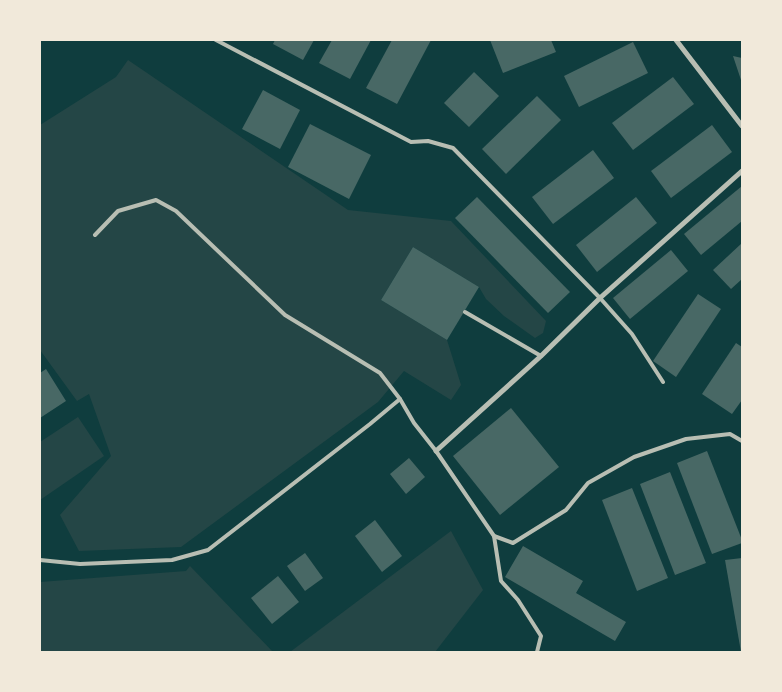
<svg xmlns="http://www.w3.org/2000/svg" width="782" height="692" font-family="'Exo 2',sans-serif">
<rect width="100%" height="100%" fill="#0f3d3e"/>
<!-- green -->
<g fill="#244646">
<path d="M128 60 348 210 451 221 546 321 543 333 535 338 504 316 486 299 479 287 413 247 381 300 447 340 461 385 451 400 404 371 378 402 181 547 79 551 60 515 111 456 89 394 77 401 40 350V125L116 77Z"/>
<path d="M78 417 104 456 40 500V442Z"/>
<path d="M451 531 483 590 435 652H290Z"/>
<path d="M190 566 273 652H40V582L186 571Z"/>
</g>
<!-- building -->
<g fill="#486865">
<path d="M275 40H314L303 60 273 44Z"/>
<path d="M332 40H371L350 79 319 63Z"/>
<path d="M392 40H431L397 104 366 88Z"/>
<path d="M490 40H551L556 52 503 73Z"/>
<path d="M633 42 648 73 579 107 564 76Z"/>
<path d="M733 56 742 58V83Z"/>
<path d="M474 72 499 96 469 127 444 103Z"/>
<path d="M673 77 694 104 633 150 612 123Z"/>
<path d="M263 90 300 110 280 149 242 129Z"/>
<path d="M537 96 561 120 506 174 482 149Z"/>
<path d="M310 124 371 155 349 199 288 167Z"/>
<path d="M712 125 732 152 671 198 651 171Z"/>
<path d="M593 150 614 178 553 224 532 197Z"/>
<path d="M742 186V221L701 255 684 234Z"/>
<path d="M477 197 570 292 548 313 455 218Z"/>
<path d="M636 197 657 223 597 272 576 245Z"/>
<path d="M742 243V279L731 289 713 270Z"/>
<path d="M413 247 479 287 447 340 381 300Z"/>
<path d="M671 250 688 271 630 319 613 298Z"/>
<path d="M698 294 721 309 676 377 653 361Z"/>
<path d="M736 343 742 347V400L732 414 702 394Z"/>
<path d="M46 369 66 401 40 418V373Z"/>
<path d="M511 408 559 467 500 515 453 456Z"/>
<path d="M707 451 742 540V543L712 554 677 463Z"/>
<path d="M409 458 425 477 406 494 390 474Z"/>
<path d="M670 472 706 563 675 575 640 484Z"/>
<path d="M632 488 668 578 637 591 602 500Z"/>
<path d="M375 520 402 556 382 572 355 536Z"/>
<path d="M523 546 583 581 576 593 626 622 615 641 505 577Z"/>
<path d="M305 553 323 578 305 591 287 566Z"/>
<path d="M742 558V652H741L725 560Z"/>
<path d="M278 576 299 602 272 624 251 598Z"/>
</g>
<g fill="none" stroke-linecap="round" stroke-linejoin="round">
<!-- service -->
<g stroke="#b8beb3" stroke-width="4">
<path d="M216 40 411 142 428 141 453 148 600 298 632 334 663 382"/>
<path d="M95 235 118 211 156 200 176 211 285 315 380 373 400 399 414 423 436 451 494 536 513 543 566 510 588 483 634 457 686 439 730 434 742 441"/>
<path d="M465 312 541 356"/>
<path d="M494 536 501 581 518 600 541 636 537 652"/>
<path d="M40 560 80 564 172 560 208 550 370 424 400 399"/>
</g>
<!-- minor -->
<g stroke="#b8beb3" stroke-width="5">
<path d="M676 40 742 126"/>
<path d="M436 451 541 356 600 298 742 171"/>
</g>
</g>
<!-- border -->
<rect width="782" height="692" fill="none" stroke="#f1e9da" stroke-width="82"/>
</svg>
